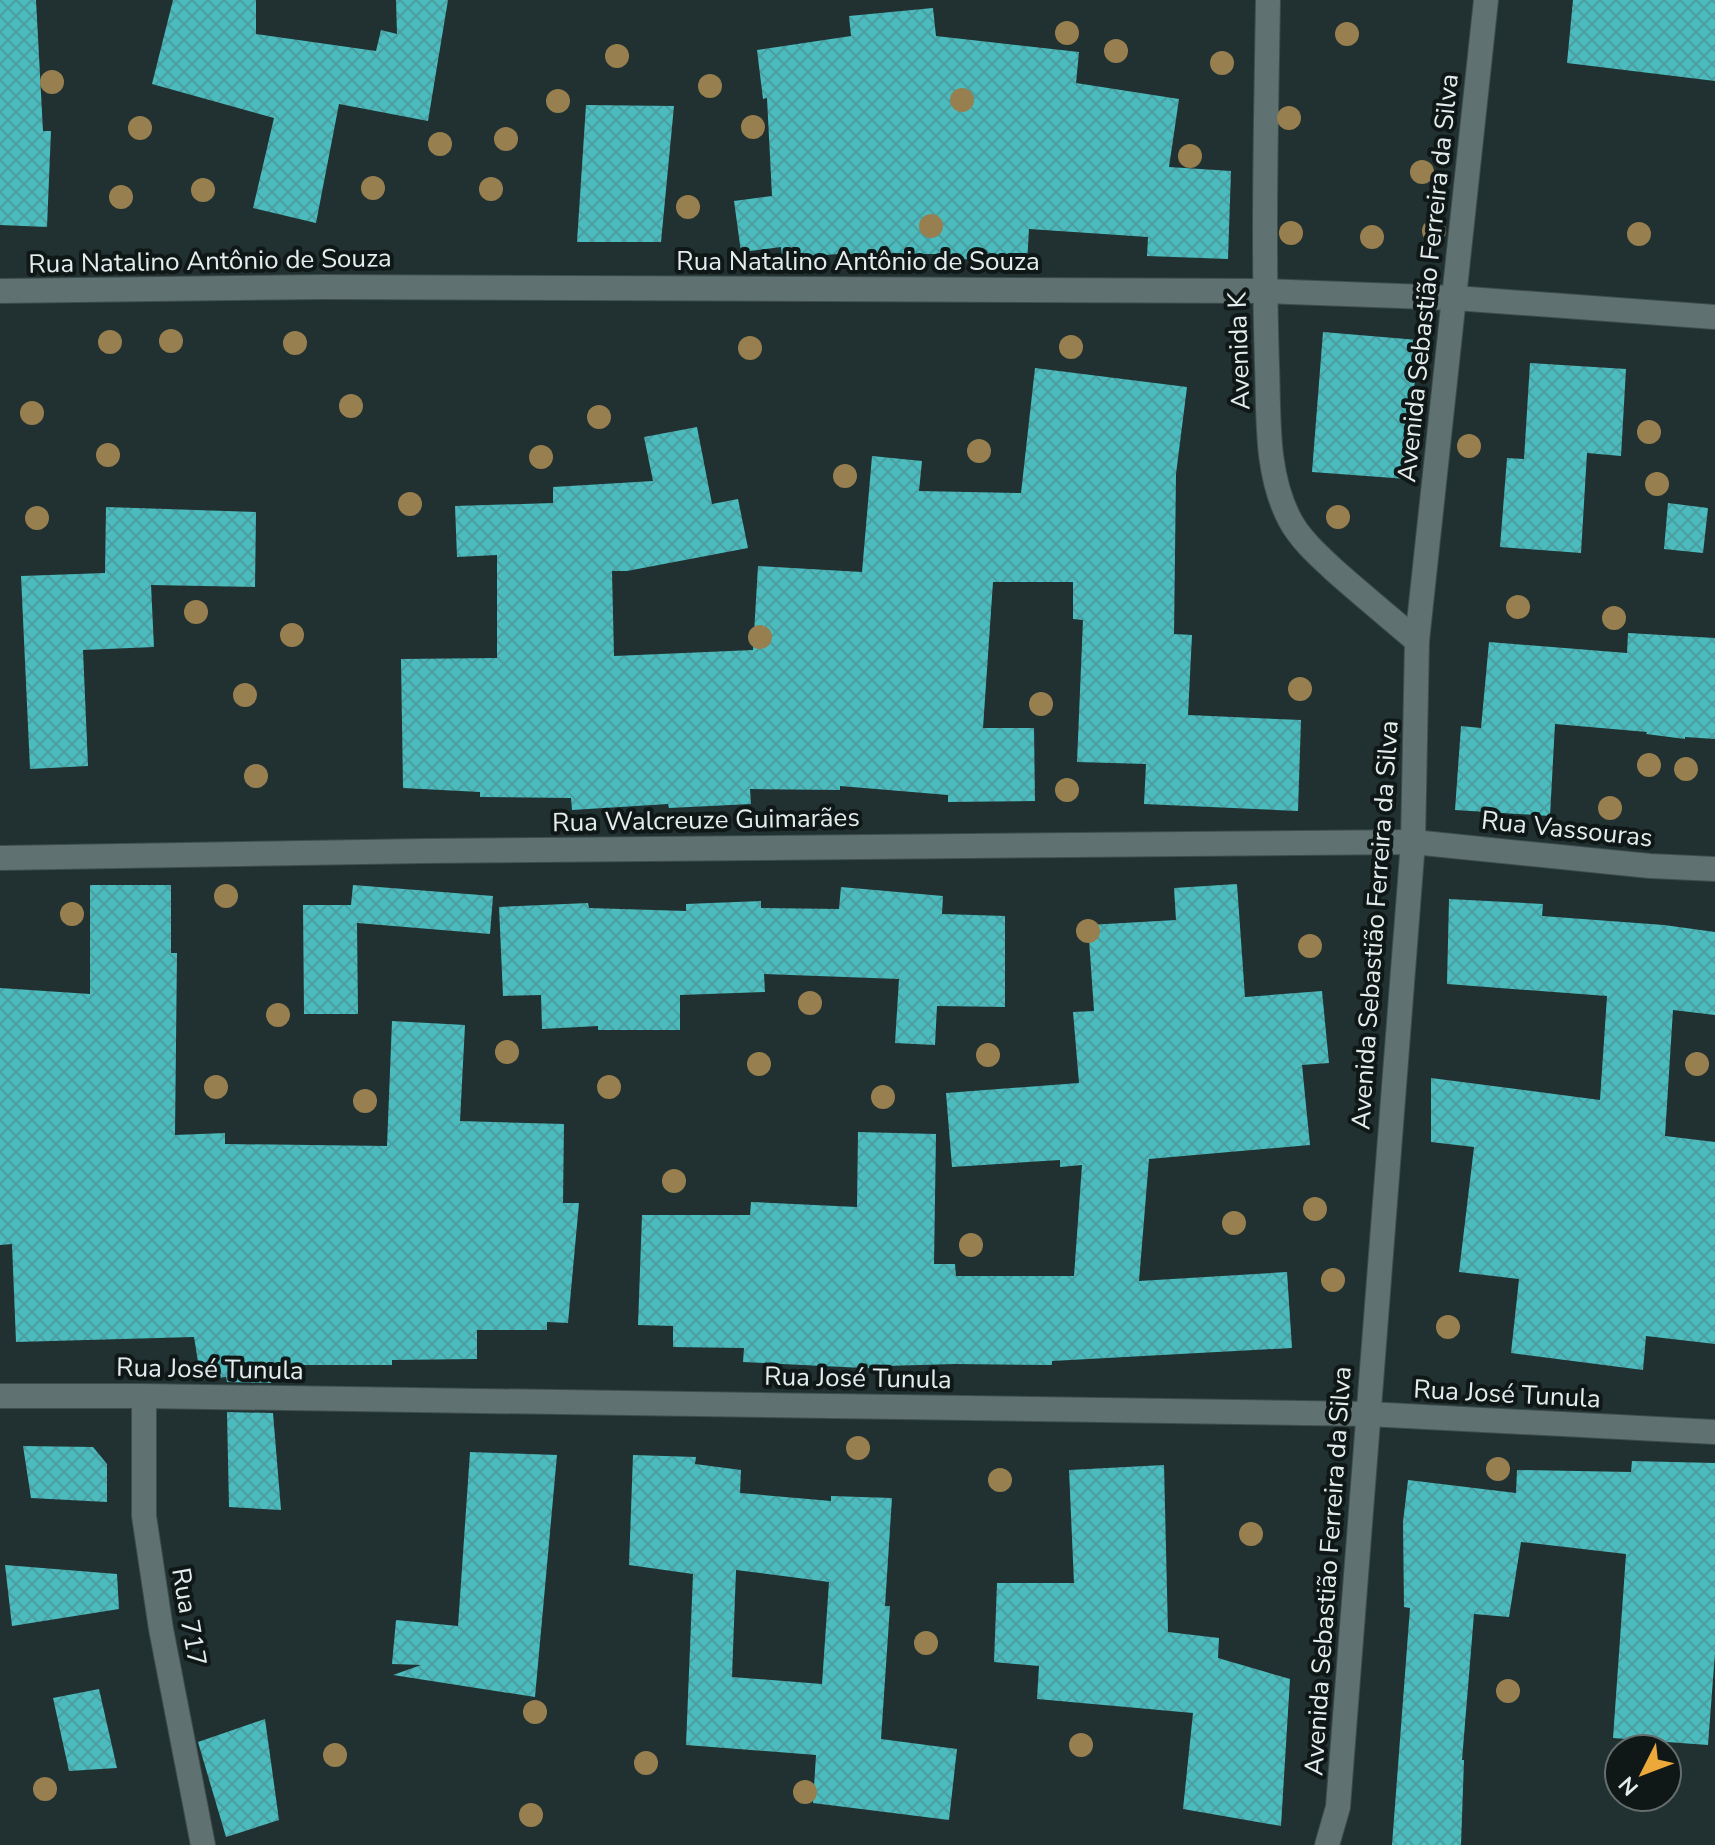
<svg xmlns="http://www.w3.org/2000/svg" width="1715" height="1845" font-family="'Nunito Sans',sans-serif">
<defs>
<pattern id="building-cross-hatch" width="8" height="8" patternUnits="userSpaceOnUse" patternTransform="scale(2)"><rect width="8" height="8" fill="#4cbbbe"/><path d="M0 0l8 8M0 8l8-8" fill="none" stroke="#4a9ea0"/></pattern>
</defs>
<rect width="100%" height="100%" fill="#213131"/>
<!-- building -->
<g fill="url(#building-cross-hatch)" fill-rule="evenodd">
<path d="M0 0H36L43 131H51L47 227 0 225Z"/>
<path d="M173 0H256V34L376 51 381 30 397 34 396 0H448L428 121 339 104 316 223 253 208 274 118 152 84Z"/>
<path d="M1573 0H1715V81L1567 63Z"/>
<path d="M933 8 936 36 1079 52 1076 83 1179 99 1169 167 1231 171 1228 259 1147 256 1148 237 1029 229 1027 264 949 258V254H839L782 258 781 247 741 252 734 201 772 196 767 98 763 99 757 50 851 36 849 16Z"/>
<path d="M586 105 674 106 661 242H577Z"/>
<path d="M1323 332 1418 340 1407 479 1312 472Z"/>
<path d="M1530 363 1626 369 1621 456 1587 453 1581 553 1500 547 1507 458 1524 459Z"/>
<path d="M1035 368 1187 387 1176 474 1174 634 1192 635 1188 715 1301 720 1298 811 1144 804 1146 764 1077 762 1083 620 1073 619V582H993L983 728H1034L1035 801 948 802V795L840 786V790L750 789 751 804 669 808 668 804 572 810 571 798 480 797V792L403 788 401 659 497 658V555L457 557 455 506 553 503V487L653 481 644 437 697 427 712 504 738 499 748 548 627 571H612L614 656 753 650 758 566 862 572 872 456 922 461 919 491 1021 493Z"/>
<path d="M1668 503 1708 508 1703 553 1664 549Z"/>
<path d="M106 507 256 512 255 587 151 585 154 647 83 650 88 766 30 769 21 576 105 573Z"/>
<path d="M1628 633 1715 638V739L1685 737V739L1646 734 1647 732 1555 724 1550 816 1455 810 1461 726 1481 728 1489 642 1627 653Z"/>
<path d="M1237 884 1245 997 1322 991 1329 1063 1302 1065 1310 1145 1149 1159 1139 1281 1287 1272 1292 1348 1052 1361V1365L955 1364 884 1366V1369L743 1362 744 1348 673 1347V1326L638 1325 642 1215H750L751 1202 857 1207 858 1132 936 1134 934 1264H955L956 1276H1074L1082 1165 1060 1167V1160L952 1167 946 1093 1079 1083 1073 1012 1094 1011 1088 925 1176 920 1174 888Z"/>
<path d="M90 885H171V953H177L175 1135 225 1133V1144L387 1146 392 1021 465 1025 460 1121 564 1124 563 1203H579L568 1323 547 1322V1330H477V1359L392 1360V1365H270L271 1383 227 1382 226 1377 201 1380 194 1337 16 1342 12 1244 0 1245V988L90 994Z"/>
<path d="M353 885 493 896 490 934 357 923 358 1014H304L303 905H351Z"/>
<path d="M841 887 943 896 942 914 1005 916V1007L937 1006 935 1045 895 1043 899 979 764 974 765 992 680 995V1030H598V1026L542 1029 541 995 503 996 499 907 588 903 589 908 686 911V904L761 901V908L839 909Z"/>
<path d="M1449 899 1543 904 1542 916 1664 925 1715 932V1015L1673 1010 1665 1136 1715 1142V1344L1646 1336 1643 1370 1511 1353 1519 1279 1459 1272 1474 1147 1431 1142V1078L1600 1100 1607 996 1447 984Z"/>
<path d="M227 1412 273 1413 281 1510 229 1507Z"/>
<path d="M23 1446 93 1447 107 1464V1502L31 1498Z"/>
<path d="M470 1452 557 1455 535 1697 393 1675 421 1665 392 1664 396 1620 458 1626Z"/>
<path d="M633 1455 696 1457 695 1464 741 1470 740 1493 831 1501V1496L892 1498 885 1606H890L881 1739 957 1749 949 1820 813 1803 816 1755 686 1745 693 1574 629 1565ZM736 1570 829 1582 822 1684 732 1677Z"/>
<path d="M1632 1461 1715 1463V1653L1708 1745 1613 1738 1626 1554 1521 1542 1509 1617 1474 1614 1462 1760H1464L1461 1845H1392L1410 1608 1404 1607 1403 1522 1408 1480 1516 1493 1517 1470 1631 1472Z"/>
<path d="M1164 1465 1168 1632 1219 1638 1218 1658 1290 1679 1281 1826 1183 1809 1193 1713 1037 1699 1039 1666 994 1662 997 1583H1074L1069 1470Z"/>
<path d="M5 1565 117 1574 119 1609 12 1626Z"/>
<path d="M99 1689 117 1768 69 1771 53 1698Z"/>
<path d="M265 1719 279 1820 226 1837 198 1742Z"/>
</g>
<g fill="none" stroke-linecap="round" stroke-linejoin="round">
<defs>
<g id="minor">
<path d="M1268 0C1266 122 1263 243 1267 365 1269 416 1265 473 1290 520 1300 539 1318 555 1334 570 1361 594 1389 617 1417 641"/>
<path d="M0 291 323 287 1265 291 1455 298 1715 317"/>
<path d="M0 858 424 851 1413 842 1650 866 1715 869"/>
<path d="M0 1396H144L1368 1414 1715 1432"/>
<path d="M144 1396V1516L161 1629 203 1845"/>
<path d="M1327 1845 1338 1807 1413 842 1417 641 1486 0"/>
</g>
</defs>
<!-- minor casing -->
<use href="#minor" stroke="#3e4c4c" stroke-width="26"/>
<!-- minor -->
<use href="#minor" stroke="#607171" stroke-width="24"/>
</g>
<!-- trees -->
<g fill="#987f4f">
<circle cx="1067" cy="33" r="12"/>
<circle cx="1347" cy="34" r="12"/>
<circle cx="1116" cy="51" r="12"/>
<circle cx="617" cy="56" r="12"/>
<circle cx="1222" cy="63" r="12"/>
<circle cx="52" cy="82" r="12"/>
<circle cx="710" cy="86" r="12"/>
<circle cx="962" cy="100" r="12"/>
<circle cx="558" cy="101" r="12"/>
<circle cx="1289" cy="118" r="12"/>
<circle cx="753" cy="127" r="12"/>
<circle cx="140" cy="128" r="12"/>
<circle cx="506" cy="139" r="12"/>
<circle cx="440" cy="144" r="12"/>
<circle cx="1190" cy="156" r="12"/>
<circle cx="1422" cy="172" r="12"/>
<circle cx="373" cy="188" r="12"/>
<circle cx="491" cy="189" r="12"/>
<circle cx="203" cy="190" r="12"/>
<circle cx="121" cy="197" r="12"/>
<circle cx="688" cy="207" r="12"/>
<circle cx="931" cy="226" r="12"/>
<circle cx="1434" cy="231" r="12"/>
<circle cx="1291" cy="233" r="12"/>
<circle cx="1639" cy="234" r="12"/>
<circle cx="1372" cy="237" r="12"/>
<circle cx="171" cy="341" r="12"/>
<circle cx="110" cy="342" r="12"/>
<circle cx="295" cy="343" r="12"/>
<circle cx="1071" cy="347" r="12"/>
<circle cx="750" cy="348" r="12"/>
<circle cx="351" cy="406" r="12"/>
<circle cx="32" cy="413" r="12"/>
<circle cx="599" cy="417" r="12"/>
<circle cx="1649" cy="432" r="12"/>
<circle cx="1469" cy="446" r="12"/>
<circle cx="979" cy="451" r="12"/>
<circle cx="108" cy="455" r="12"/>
<circle cx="541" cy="457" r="12"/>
<circle cx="845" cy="476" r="12"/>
<circle cx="1657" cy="484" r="12"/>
<circle cx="410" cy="504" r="12"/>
<circle cx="1338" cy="517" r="12"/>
<circle cx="37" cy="518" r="12"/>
<circle cx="1518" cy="607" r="12"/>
<circle cx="196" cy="612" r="12"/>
<circle cx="1614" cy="618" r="12"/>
<circle cx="292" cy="635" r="12"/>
<circle cx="760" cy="637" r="12"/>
<circle cx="1300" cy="689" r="12"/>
<circle cx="245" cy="695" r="12"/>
<circle cx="1041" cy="704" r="12"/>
<circle cx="1649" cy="765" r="12"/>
<circle cx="1686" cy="769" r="12"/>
<circle cx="256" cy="776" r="12"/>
<circle cx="1067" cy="790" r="12"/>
<circle cx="1610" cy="808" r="12"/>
<circle cx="226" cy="896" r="12"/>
<circle cx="72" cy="914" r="12"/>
<circle cx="1088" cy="931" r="12"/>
<circle cx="1310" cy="946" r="12"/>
<circle cx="810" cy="1003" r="12"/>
<circle cx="278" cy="1015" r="12"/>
<circle cx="507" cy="1052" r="12"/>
<circle cx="988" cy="1055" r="12"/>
<circle cx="759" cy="1064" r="12"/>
<circle cx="1697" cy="1064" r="12"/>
<circle cx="216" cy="1087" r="12"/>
<circle cx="609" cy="1087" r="12"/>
<circle cx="883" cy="1097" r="12"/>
<circle cx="365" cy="1101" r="12"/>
<circle cx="674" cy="1181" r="12"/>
<circle cx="1315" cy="1209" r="12"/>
<circle cx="1234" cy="1223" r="12"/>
<circle cx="971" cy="1245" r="12"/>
<circle cx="1333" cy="1280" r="12"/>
<circle cx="1448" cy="1327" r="12"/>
<circle cx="858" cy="1448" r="12"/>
<circle cx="1498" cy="1469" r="12"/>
<circle cx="1000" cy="1480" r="12"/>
<circle cx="1251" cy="1534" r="12"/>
<circle cx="926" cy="1643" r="12"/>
<circle cx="1508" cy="1691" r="12"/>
<circle cx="535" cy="1712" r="12"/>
<circle cx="1081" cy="1745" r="12"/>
<circle cx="335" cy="1755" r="12"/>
<circle cx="646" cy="1763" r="12"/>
<circle cx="45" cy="1789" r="12"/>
<circle cx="805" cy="1792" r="12"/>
<circle cx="531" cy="1815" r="12"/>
</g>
<g text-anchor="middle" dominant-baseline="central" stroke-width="8" stroke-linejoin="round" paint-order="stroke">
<!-- street labels -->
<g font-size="26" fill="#e4eded" stroke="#101717">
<text transform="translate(210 261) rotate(-1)">Rua Natalino Antônio de Souza</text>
<text x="858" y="261">Rua Natalino Antônio de Souza</text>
<text transform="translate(1428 278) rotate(-84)">Avenida Sebastião Ferreira da Silva</text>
<text transform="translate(1239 351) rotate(-92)">Avenida K</text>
<text transform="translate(706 820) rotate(-1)">Rua Walcreuze Guimarães</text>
<text transform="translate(1567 829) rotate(6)">Rua Vassouras</text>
<text transform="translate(1375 925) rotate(-86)">Avenida Sebastião Ferreira da Silva</text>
<text transform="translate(210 1369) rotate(1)">Rua José Tunula</text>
<text transform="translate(858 1378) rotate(1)">Rua José Tunula</text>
<text transform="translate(1507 1394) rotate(3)">Rua José Tunula</text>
<text transform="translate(1328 1571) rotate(-86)">Avenida Sebastião Ferreira da Silva</text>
<text transform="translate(189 1617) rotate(80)">Rua 717</text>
</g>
</g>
<!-- north arrow -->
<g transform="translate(1643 1773) rotate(228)"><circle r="38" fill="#101717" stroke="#656d6d" stroke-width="2"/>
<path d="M0-6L14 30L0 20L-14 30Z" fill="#eca93a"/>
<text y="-12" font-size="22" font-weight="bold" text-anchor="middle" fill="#e4eded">N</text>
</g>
</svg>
